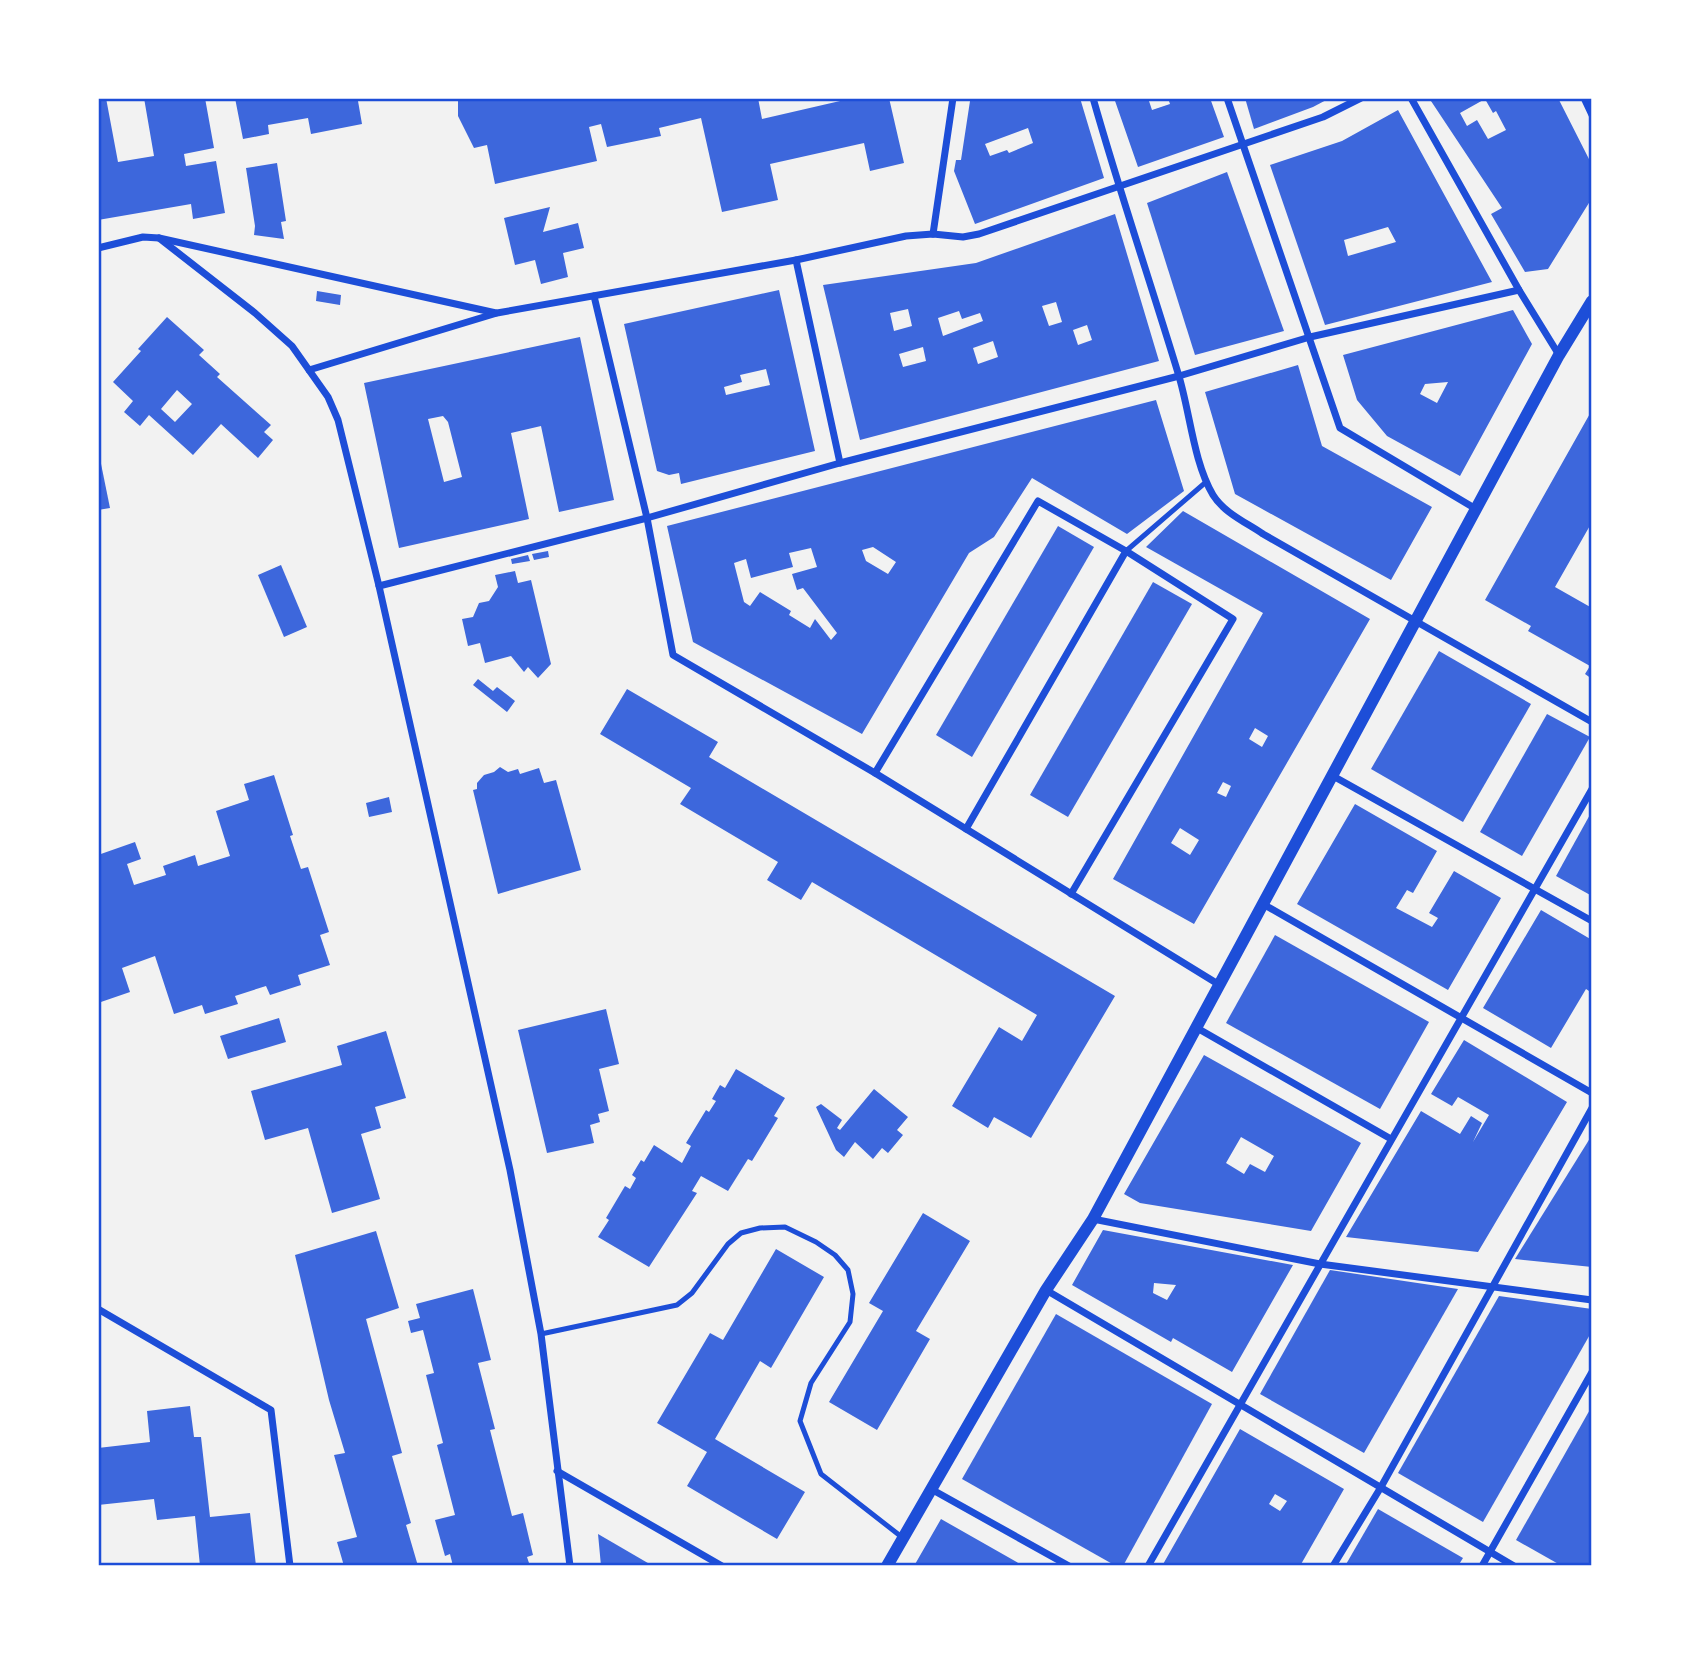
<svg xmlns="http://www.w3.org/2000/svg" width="1690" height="1664" font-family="Jost,sans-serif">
<rect width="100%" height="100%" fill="#f2f2f2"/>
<!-- building -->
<g fill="#3d67dc" fill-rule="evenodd">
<path d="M98 98H106L118 162 154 156 144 98H205L214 148 184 154 186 166 216 161 225 213 193 219 191 204 98 220Z"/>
<path d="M235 98H365V99L358 101 362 124 311 134 308 118 268 125 269 134 243 139Z"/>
<path d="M458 98H758L762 119 853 98H889L904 163 870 171 864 143 770 164 778 200 722 212 701 118 659 128 661 136 607 147 601 124 589 127 597 161 495 184 487 145 474 148 458 116Z"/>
<path d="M978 98H1080L1104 178 975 224 954 171 956 160H961L970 101ZM1028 128 1033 143 1009 153 1007 150 990 156 985 144Z"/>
<path d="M1114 98H1148L1152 110 1170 104 1168 98H1210L1224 137 1138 167Z"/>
<path d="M1245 98H1330L1313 107 1254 129Z"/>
<path d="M1429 98H1558L1592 165V198L1548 269 1525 272 1491 214 1502 208ZM1485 99 1493 113 1496 111 1506 130 1488 139 1477 120 1467 126 1460 113Z"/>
<path d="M1398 110 1492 282 1325 325 1270 165 1342 141ZM1388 227 1396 242 1348 256 1344 240Z"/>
<path d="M277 163 286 221 281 222 284 239 254 235 255 226 246 168Z"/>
<path d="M1227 172 1284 331 1195 355 1147 203Z"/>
<path d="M550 207 543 232 578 223 584 248 563 253 568 277 541 284 535 260 515 265 504 218Z"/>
<path d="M1115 214 1159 361 860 440 823 285 976 263ZM1056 302 1062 322 1049 326 1042 306ZM908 309 912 326 894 331 890 313ZM959 311 962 319 980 313 983 321 943 336 938 318ZM1087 325 1092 340 1078 345 1073 330ZM993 341 998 357 978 364 973 348ZM923 347 926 361 903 367 899 354Z"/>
<path d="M779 290 815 451 681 484 679 473 669 475 657 471 624 324ZM766 369 770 385 726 395 724 387 742 382 740 375Z"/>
<path d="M317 291 341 295 340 305 316 301Z"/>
<path d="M1513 310 1532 344 1460 476 1387 436 1357 400 1343 355ZM1448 382 1437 403 1420 394 1425 384Z"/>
<path d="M167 317 204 350 199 355 220 374 217 377 271 425 264 432 273 440 258 458 221 424 193 455 149 415 140 426 124 412 133 401 113 382 141 351 138 349ZM177 390 192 404 175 422 161 409Z"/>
<path d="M580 337 614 500 559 512 541 426 511 433 529 519 399 548 364 383ZM443 416 448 422 462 477 444 482 428 419Z"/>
<path d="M1298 365 1322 446 1432 507 1391 580 1235 494 1205 392Z"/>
<path d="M1156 400 1184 491 1127 534 1032 478 994 537 969 553 862 734 693 642 667 526ZM873 547 896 562 888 574 866 561 862 550ZM811 548 817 567 792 574 797 590 803 588 837 633 831 640 815 619 810 628 789 615 791 611 760 592 750 606 744 602 734 563 746 559 751 578 793 567 789 553Z"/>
<path d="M1592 410V522L1555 587 1592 608V679L1585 674 1590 666 1528 631 1531 626 1485 600Z"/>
<path d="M98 449 110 508 98 510Z"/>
<path d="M1183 511 1370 619 1194 924 1113 879 1263 613 1146 547ZM1255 728 1268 736 1262 747 1249 739ZM1223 782 1231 786 1226 797 1217 793ZM1180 828 1199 840 1190 855 1171 843Z"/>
<path d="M1058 526 1094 547 972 757 936 735Z"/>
<path d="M548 551 549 557 534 560 532 554Z"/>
<path d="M528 555 530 561 512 564 511 559Z"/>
<path d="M281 565 307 627 284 637 258 575Z"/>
<path d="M515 571 518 583 531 580 551 664 538 678 528 667 524 672 511 656 485 663 480 643 468 646 462 619 473 617 479 603 489 601 498 587 495 575Z"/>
<path d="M1153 582 1192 604 1068 817 1030 795Z"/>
<path d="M1439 651 1531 704 1463 822 1371 769Z"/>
<path d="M478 679 493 691 497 687 515 701 507 712 473 685Z"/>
<path d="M627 689 718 742 709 757 1115 996 1031 1138 994 1117 988 1128 952 1106 999 1027 1022 1041 1037 1015 812 882 801 900 767 880 778 862 680 804 691 788 600 734Z"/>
<path d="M1547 714 1590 737 1522 856 1480 832Z"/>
<path d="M500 767 508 772 518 769 520 774 539 768 544 783 556 780 581 870 498 894 473 790 477 789V783L484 775 494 772Z"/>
<path d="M274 775 293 835 290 836 301 869 308 867 329 932 320 935 330 965 298 975 301 985 270 995 266 986 235 996 238 1004 205 1014 202 1005 174 1014 155 956 122 968 130 992 98 1003V855L135 842 141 859 127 864 134 885 166 875 163 866 195 855 198 866 230 856 216 811 249 800 244 784Z"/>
<path d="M389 797 392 812 369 817 366 803Z"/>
<path d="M1355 804 1437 851 1413 893 1407 890 1396 908 1432 927 1438 918 1429 913 1454 871 1501 898 1448 990 1297 904Z"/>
<path d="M1592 811V896L1556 876Z"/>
<path d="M1541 910 1592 940V993L1586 989 1551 1048 1483 1008Z"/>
<path d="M1275 935 1429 1022 1380 1109 1226 1023Z"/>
<path d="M606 1009 619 1064 599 1069 609 1111 598 1114 600 1122 590 1125 594 1143 547 1153 518 1030Z"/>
<path d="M279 1018 286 1042 228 1059 220 1036Z"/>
<path d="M386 1031 406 1098 375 1107 381 1128 361 1134 380 1199 332 1213 308 1128 265 1140 251 1091 342 1065 337 1046Z"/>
<path d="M1464 1040 1567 1102 1478 1252 1346 1237 1421 1111 1460 1134 1471 1116 1482 1123 1473 1142 1489 1115 1458 1097 1452 1106 1431 1094Z"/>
<path d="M1204 1055 1361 1143 1311 1231 1140 1203 1124 1194ZM1241 1137 1274 1156 1265 1172 1250 1164 1244 1174 1226 1163Z"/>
<path d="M736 1069 785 1098 774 1116 778 1118 752 1161 748 1159 728 1191 701 1176 692 1191 697 1193 649 1267 598 1237 609 1220 606 1218 625 1186 630 1189 636 1178 632 1175 641 1160 644 1162 654 1145 682 1163 691 1146 686 1143 706 1110 709 1112 716 1101 712 1099 720 1085 725 1088Z"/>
<path d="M874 1089 908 1117 897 1130 903 1135 888 1153 882 1148 873 1159 855 1142 844 1157 836 1150 816 1107 821 1104 842 1120 837 1128 840 1130Z"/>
<path d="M1592 1135V1267L1515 1259Z"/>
<path d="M923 1213 970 1241 916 1331 930 1339 877 1430 829 1402 883 1311 869 1303Z"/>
<path d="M1103 1230 1293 1265 1232 1372 1173 1338 1171 1342 1072 1285ZM1154 1283 1176 1285 1167 1300 1153 1293Z"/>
<path d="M376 1231 399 1308 366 1319 402 1453 392 1456 411 1523 406 1525 418 1566H344L337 1542 357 1537 334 1455 345 1453 329 1400 295 1255Z"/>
<path d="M776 1249 824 1277 771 1368 760 1361 715 1439 805 1492 777 1539 687 1486 707 1452 657 1423 710 1333 723 1340Z"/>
<path d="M1330 1270 1458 1289 1364 1453 1260 1394Z"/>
<path d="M473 1289 491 1360 478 1363 495 1429 490 1430 512 1516 523 1513 533 1555 527 1557 529 1563 517 1566H453L450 1554 445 1556 435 1520 455 1515 437 1445 443 1443 426 1375 434 1373 423 1330 411 1333 408 1321 420 1318 416 1304Z"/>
<path d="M1499 1296 1592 1309V1331L1483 1522 1398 1473Z"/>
<path d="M1056 1314 1212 1404 1123 1566H1116L962 1479Z"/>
<path d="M190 1406 194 1437H201L210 1517 250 1513 256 1566H200L195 1516 157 1520 154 1499 98 1505V1448L150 1442 147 1411Z"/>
<path d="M1592 1406V1566H1562L1516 1540Z"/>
<path d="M1240 1429 1344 1489 1300 1566H1162ZM1275 1494 1287 1501 1280 1511 1269 1504Z"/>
<path d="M1378 1509 1463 1558 1458 1566H1345Z"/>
<path d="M941 1519 1020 1564 1024 1566H914Z"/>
<path d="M598 1534 653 1566H601Z"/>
</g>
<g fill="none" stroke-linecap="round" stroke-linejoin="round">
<!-- service -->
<g stroke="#1d4ed8" stroke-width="5">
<path d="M1126 551 1206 482"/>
<path d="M541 1334 677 1305 692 1293 728 1244 741 1233 760 1228 785 1227 816 1242 835 1255 848 1270 853 1294 850 1322 811 1383 800 1421 821 1474 903 1538"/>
</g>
<!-- minor -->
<g stroke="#1d4ed8" stroke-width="7">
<path d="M1093 98C1119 190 1150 281 1178 373 1190 411 1193 461 1213 495 1224 513 1247 523 1263 534L1592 722"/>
<path d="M1227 98 1340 428 1476 509"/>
<path d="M1411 98 1519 290 1559 355"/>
<path d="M1584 98 1592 115"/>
<path d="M933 234 953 98"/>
<path d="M159 238 255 313 292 346 328 397 338 420 379 586 510 1170 541 1334 570 1566"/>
<path d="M98 248 143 237 159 238 496 313"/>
<path d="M796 260 840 463"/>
<path d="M594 296 647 518 673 655 875 773 1218 984"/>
<path d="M309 370 497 313 796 260 906 236 933 234 963 237 979 234 1323 117 1361 98"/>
<path d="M379 586 647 518 840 463 1179 376 1310 337 1519 290"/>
<path d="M875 773 1038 501 1126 551 1233 619 1071 894"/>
<path d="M1333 776 1592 921"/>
<path d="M966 829 1126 551"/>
<path d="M1263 904 1592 1093"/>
<path d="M1197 1028 1391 1139"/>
<path d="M1093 1219 1320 1264 1592 1300"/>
<path d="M1046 1290 1514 1566"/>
<path d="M98 1309 271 1410 290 1566"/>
<path d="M557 1471 722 1566"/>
<path d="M931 1489 1069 1566"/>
<path d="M1148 1566 1592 789"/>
<path d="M1333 1566 1381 1487 1592 1108"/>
<path d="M1482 1566 1592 1372"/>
</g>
<!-- tertiary -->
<path stroke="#1d4ed8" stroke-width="12" d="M887 1566 1046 1290 1093 1219 1559 355 1592 301"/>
</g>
<!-- border -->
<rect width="1690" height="1664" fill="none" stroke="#ffffff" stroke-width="200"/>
<rect x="100" y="100" width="1490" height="1464" fill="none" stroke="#1d4ed8" stroke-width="2.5"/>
</svg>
